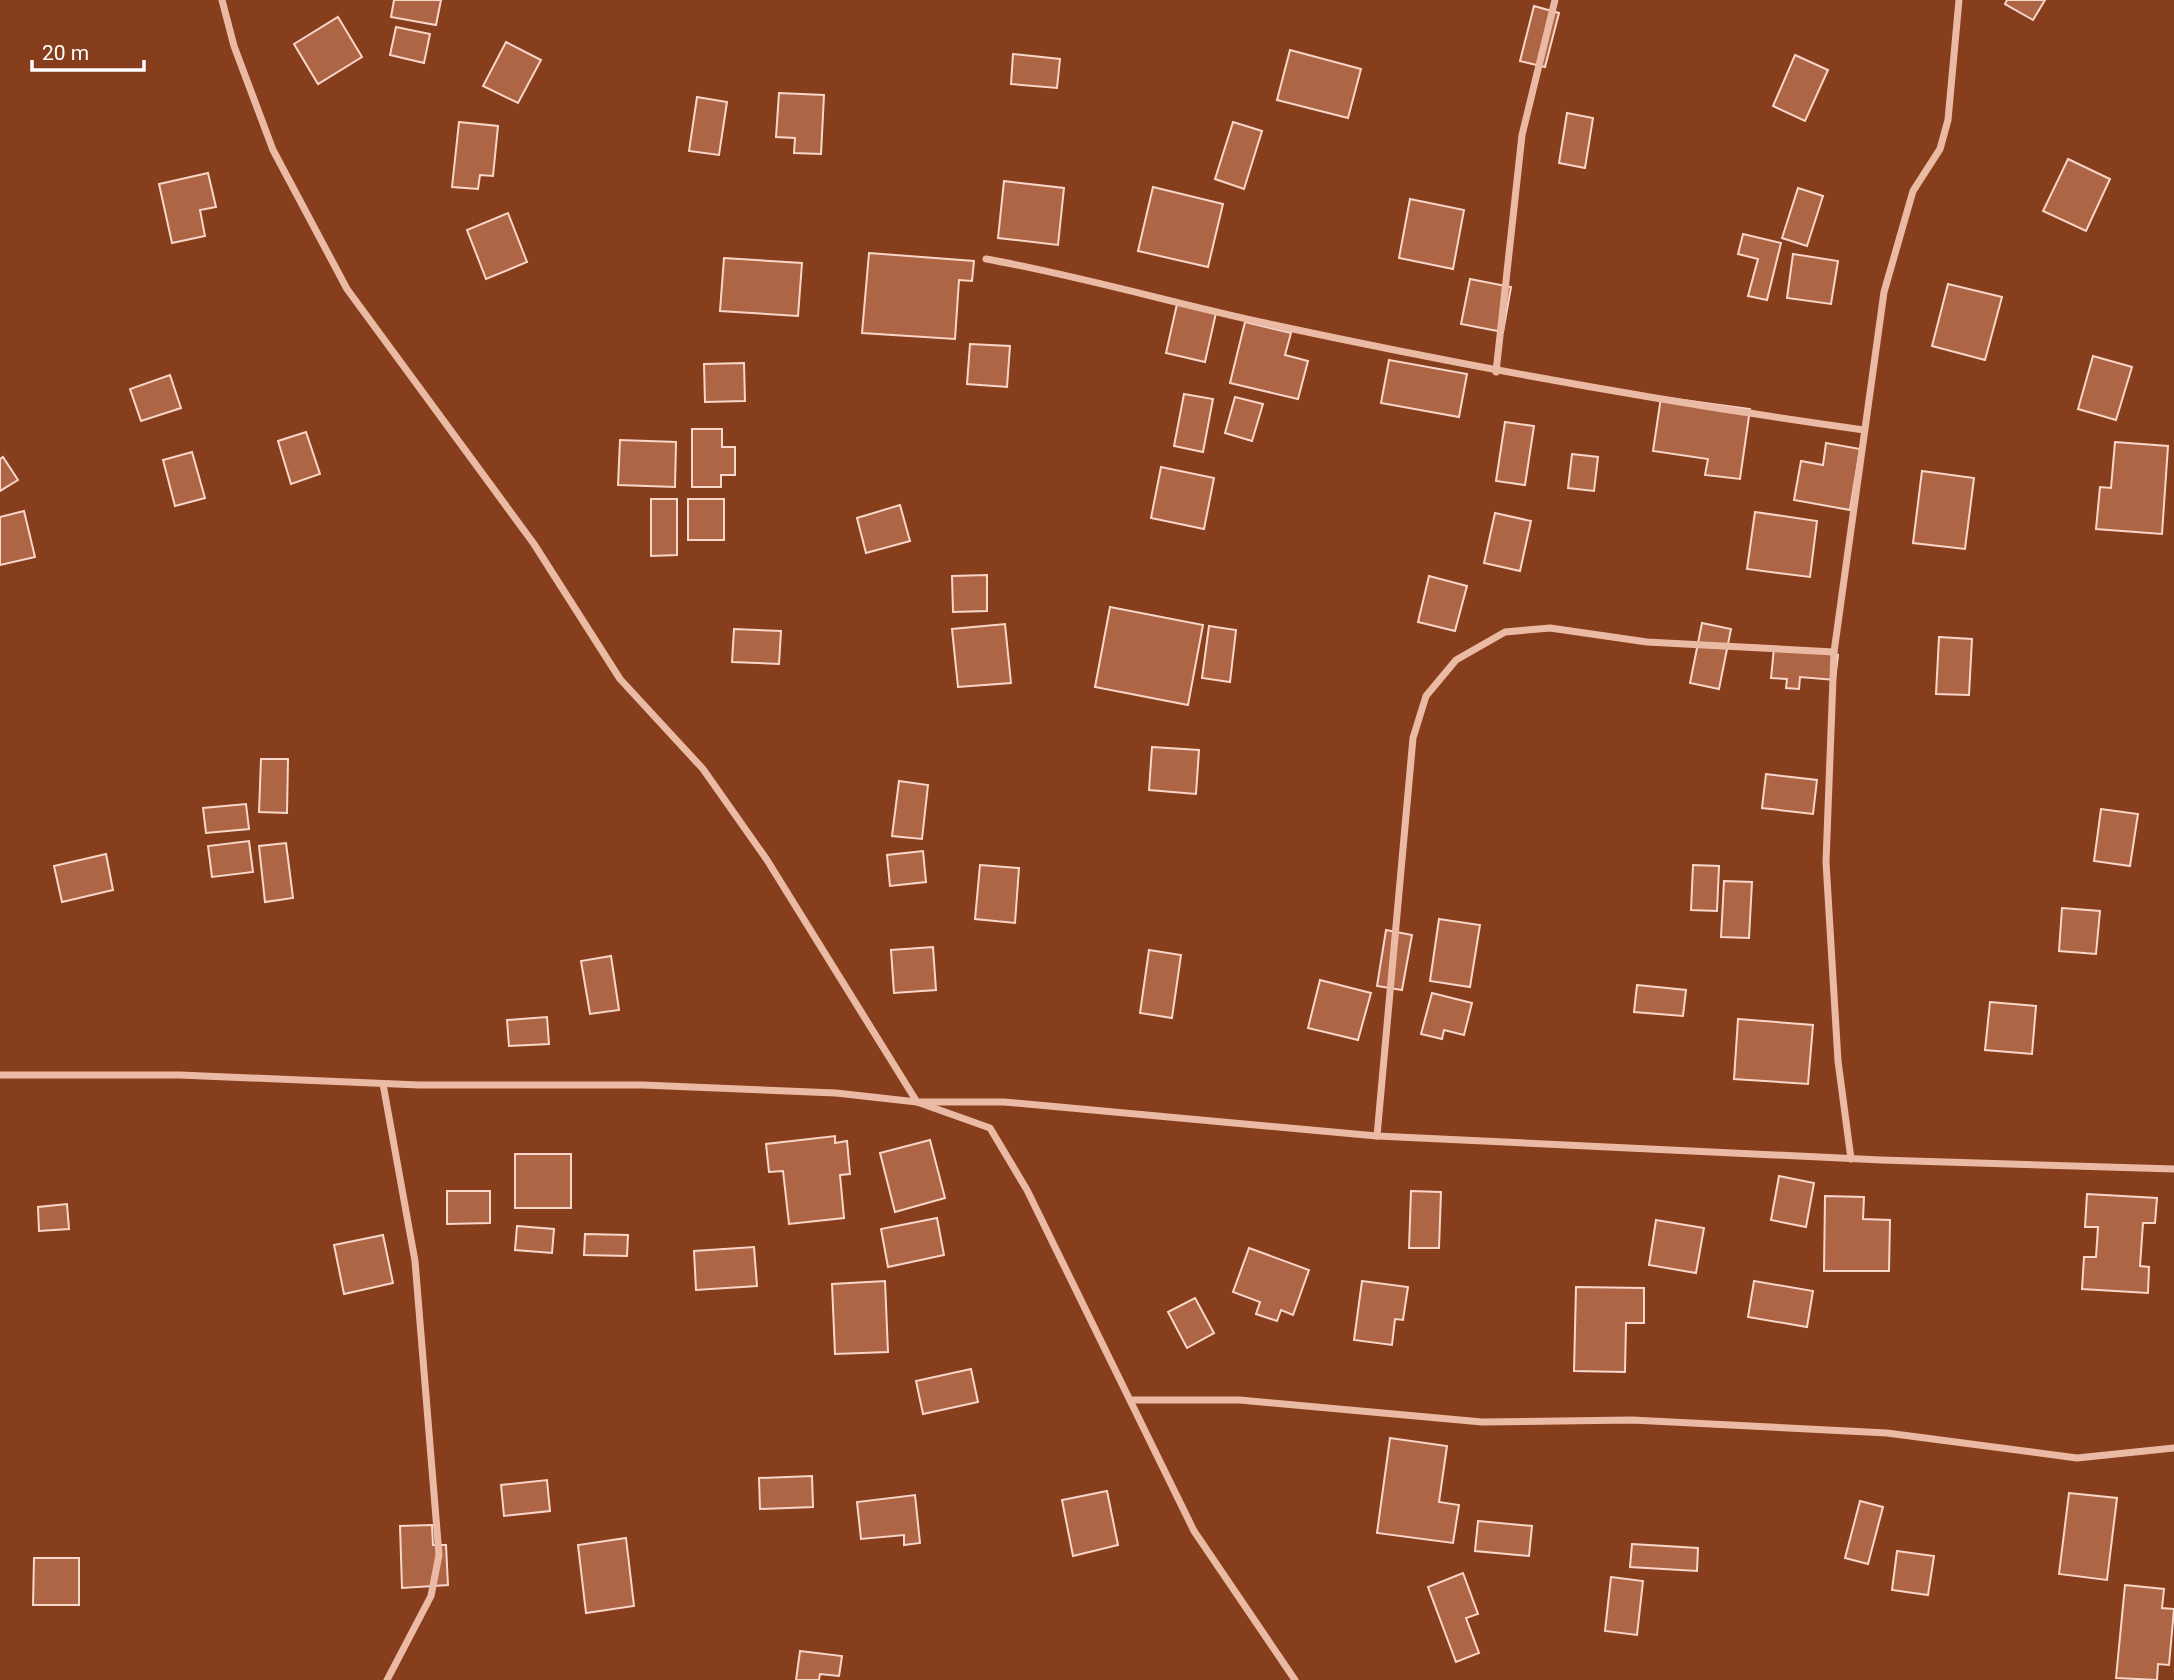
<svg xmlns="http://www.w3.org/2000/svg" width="2174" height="1680" font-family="Roboto,sans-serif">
<rect width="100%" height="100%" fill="#863e1d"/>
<!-- building -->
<g fill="#ae6545" stroke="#f8d7ca" stroke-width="2">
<path d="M394 0H441L436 25 391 17Z"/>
<path d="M2007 0H2045L2033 20 2005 4Z"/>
<path d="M1534 6 1559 13 1545 67 1520 61Z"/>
<path d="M338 17 362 57 318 84 294 44Z"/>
<path d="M396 27 430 34 424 63 390 55Z"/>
<path d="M506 42 541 60 518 103 483 86Z"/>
<path d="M1290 50 1361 69 1348 118 1277 100Z"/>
<path d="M1013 54 1060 59 1057 88 1011 84Z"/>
<path d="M1795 55 1828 70 1805 121 1773 106Z"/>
<path d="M779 93 824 95 821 154 794 153 795 138 776 137Z"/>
<path d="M697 97 727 102 719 155 689 151Z"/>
<path d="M1567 113 1593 118 1585 168 1559 163Z"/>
<path d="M459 122 498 126 493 176 480 175 478 189 452 187Z"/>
<path d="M1233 122 1262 131 1244 189 1215 179Z"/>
<path d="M2068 159 2110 179 2086 231 2043 211Z"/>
<path d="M208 173 216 207 200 210 205 236 172 243 159 184Z"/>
<path d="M1004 181 1064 188 1058 245 998 238Z"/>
<path d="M1153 187 1223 204 1208 267 1138 251Z"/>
<path d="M1798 188 1823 196 1807 246 1782 238Z"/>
<path d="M1410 199 1464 210 1453 269 1399 258Z"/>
<path d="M508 213 527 262 486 279 467 230Z"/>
<path d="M1743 234 1781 243 1767 300 1748 296 1758 259 1738 254Z"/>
<path d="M869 253 974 261 972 281 959 280 955 339 862 333Z"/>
<path d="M1793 254 1838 261 1831 304 1787 298Z"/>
<path d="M724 258 802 263 798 316 720 311Z"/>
<path d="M1470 279 1511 287 1503 332 1461 324Z"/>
<path d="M1948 284 2002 297 1985 360 1932 346Z"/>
<path d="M1177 304 1216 313 1205 362 1166 353Z"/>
<path d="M1245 322 1291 333 1285 355 1308 361 1298 399 1230 383Z"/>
<path d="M970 344 1010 346 1007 387 967 384Z"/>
<path d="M2093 356 2132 367 2116 420 2078 409Z"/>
<path d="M1389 360 1467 374 1459 417 1381 403Z"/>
<path d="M744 363 745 401 705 402 704 364Z"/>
<path d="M170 375 181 408 141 421 130 389Z"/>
<path d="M1184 394 1213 399 1203 452 1174 446Z"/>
<path d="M1235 397 1263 404 1252 441 1225 433Z"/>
<path d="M1661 397 1750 409 1740 479 1705 475 1708 459 1653 451Z"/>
<path d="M1505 422 1534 426 1525 485 1496 481Z"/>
<path d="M692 429H722V447H735V475H721V487H692Z"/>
<path d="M306 432 320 474 291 484 278 441Z"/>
<path d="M620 440 676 442 675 487 618 485Z"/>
<path d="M2115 442 2168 446 2162 534 2096 529 2100 487 2111 488Z"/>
<path d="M1826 443 1860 449 1850 510 1794 500 1801 461 1823 465Z"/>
<path d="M192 452 205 498 175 506 163 460Z"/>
<path d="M1572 454 1598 457 1594 491 1568 488Z"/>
<path d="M3 457 18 480 0 491V459Z"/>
<path d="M1161 467 1214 478 1204 529 1151 518Z"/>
<path d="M1922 471 1974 478 1965 549 1913 543Z"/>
<path d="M651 499H677V555L651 556Z"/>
<rect x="688" y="499" width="36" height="41"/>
<path d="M900 505 910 541 866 553 857 518Z"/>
<path d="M24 511 35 557 0 565V517Z"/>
<path d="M1755 512 1817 521 1810 577 1747 569Z"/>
<path d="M1495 513 1531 521 1520 571 1484 563Z"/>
<path d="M987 575V611L953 612 952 576Z"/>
<path d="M1429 576 1467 586 1455 631 1418 622Z"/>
<path d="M1110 607 1203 625 1188 705 1095 687Z"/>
<path d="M1702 623 1731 629 1719 689 1690 683Z"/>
<path d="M1005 624 1011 683 958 687 952 629Z"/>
<path d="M1209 626 1236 630 1230 682 1202 678Z"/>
<path d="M734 629 781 631 779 664 732 662Z"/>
<path d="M1939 637 1972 639 1969 695 1936 694Z"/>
<path d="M1774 648 1838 655 1835 680 1800 677 1799 689 1786 688 1787 679 1771 678Z"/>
<path d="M1152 747 1199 750 1196 794 1149 790Z"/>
<path d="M261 759H288L287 813 259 812Z"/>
<path d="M1766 774 1817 780 1813 814 1762 808Z"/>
<path d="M899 781 928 785 922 839 892 836Z"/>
<path d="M246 804 249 829 206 833 203 808Z"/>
<path d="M2101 809 2138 814 2130 866 2094 861Z"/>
<path d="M249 841 253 872 212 877 208 846Z"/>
<path d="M286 843 293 898 265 902 259 846Z"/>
<path d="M923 851 926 882 890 886 887 855Z"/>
<path d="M106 854 113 890 62 902 54 866Z"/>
<path d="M980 865 1019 868 1015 923 975 919Z"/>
<path d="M1693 865 1719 866 1717 911 1691 910Z"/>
<path d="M1724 881 1752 882 1749 938 1721 937Z"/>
<path d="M2062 908 2100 911 2096 954 2059 951Z"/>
<path d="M1439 919 1480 925 1470 987 1430 981Z"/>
<path d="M1386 930 1412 935 1402 990 1377 986Z"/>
<path d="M933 947 936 990 894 993 891 950Z"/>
<path d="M1149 950 1181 955 1172 1018 1140 1013Z"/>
<path d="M611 956 619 1010 590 1014 581 961Z"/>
<path d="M1320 980 1371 993 1358 1040 1308 1028Z"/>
<path d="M1637 985 1686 990 1683 1016 1634 1012Z"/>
<path d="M1432 993 1472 1003 1464 1035 1444 1030 1442 1039 1421 1034Z"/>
<path d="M1990 1002 2036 1006 2032 1054 1985 1050Z"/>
<path d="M547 1017 549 1044 509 1046 507 1020Z"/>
<path d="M1738 1019 1813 1025 1808 1084 1734 1079Z"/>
<path d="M835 1136V1143L847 1141 850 1174 840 1175 844 1218 789 1224 783 1171 769 1172 766 1144Z"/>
<path d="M930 1140 945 1198 895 1212 880 1153Z"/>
<rect x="515" y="1154" width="56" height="54"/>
<path d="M1779 1176 1814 1183 1806 1227 1771 1220Z"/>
<path d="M447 1191H490V1223L447 1224Z"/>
<path d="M1411 1191 1441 1192 1439 1248H1409Z"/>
<path d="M2087 1194 2157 1198 2155 1223H2143L2140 1266 2149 1267 2148 1293 2082 1289 2084 1257H2096L2098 1227H2085Z"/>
<path d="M1825 1196 1864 1197 1863 1219 1890 1220 1889 1271H1824Z"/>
<path d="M67 1204 69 1229 39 1231 38 1207Z"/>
<path d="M937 1218 944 1255 888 1267 881 1229Z"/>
<path d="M1656 1220 1704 1228 1696 1273 1649 1265Z"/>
<path d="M517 1226 554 1229 552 1253 515 1250Z"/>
<path d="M585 1234 628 1235 627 1256 584 1255Z"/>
<path d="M383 1235 393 1283 344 1294 334 1245Z"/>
<path d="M754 1247 757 1286 696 1290 694 1251Z"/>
<path d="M1249 1248 1309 1270 1293 1315 1281 1310 1277 1321 1256 1314 1260 1302 1233 1292Z"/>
<path d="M885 1281 888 1352 835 1354 832 1284Z"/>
<path d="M1362 1281 1408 1287 1403 1320 1395 1319 1392 1345 1354 1340Z"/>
<path d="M1754 1281 1813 1291 1807 1327 1748 1317Z"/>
<path d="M1576 1287 1644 1288V1323H1626L1625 1372 1574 1371Z"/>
<path d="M1195 1298 1214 1333 1187 1348 1168 1312Z"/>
<path d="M971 1369 978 1402 923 1414 916 1381Z"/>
<path d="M1390 1438 1447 1446 1439 1502 1459 1505 1453 1543 1377 1533Z"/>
<path d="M812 1476 813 1507 760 1509 759 1478Z"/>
<path d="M547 1480 550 1511 504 1516 501 1485Z"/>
<path d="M1107 1491 1118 1545 1073 1556 1062 1500Z"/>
<path d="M2069 1493 2117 1498 2107 1580 2059 1574Z"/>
<path d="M915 1495 920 1543 904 1545V1535L861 1539 857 1502Z"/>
<path d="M1860 1501 1883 1507 1868 1564 1845 1558Z"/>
<path d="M1478 1521 1532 1526 1529 1556 1475 1551Z"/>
<path d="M432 1525 433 1545H446L448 1585 402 1588 400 1526Z"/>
<path d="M626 1538 634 1606 586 1613 578 1545Z"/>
<path d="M1632 1544 1698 1548 1697 1571 1630 1567Z"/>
<path d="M1897 1551 1934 1556 1928 1595 1892 1590Z"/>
<path d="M34 1558H79V1605H33Z"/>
<path d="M1463 1573 1478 1614 1466 1618 1479 1653 1456 1662 1428 1587Z"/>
<path d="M1611 1577 1643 1581 1637 1635 1605 1631Z"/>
<path d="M2125 1585 2164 1589 2162 1608 2174 1609 2169 1665 2158 1664 2157 1680 2116 1678Z"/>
<path d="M800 1651 842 1656 839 1676 820 1674 819 1680H796Z"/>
</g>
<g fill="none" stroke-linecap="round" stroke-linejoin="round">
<!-- minor -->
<g stroke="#ebbaa5" stroke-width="7">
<path d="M222 0 234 46 273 150 347 289 534 544 620 679 703 769 767 860 917 1102 990 1128 1027 1190 1194 1531 1295 1680"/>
<path d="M986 259C1081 276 1172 303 1265 323 1464 366 1663 402 1864 430"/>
<path d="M1496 372 1522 135 1555 0"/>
<path d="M0 1075H180L419 1085H643L836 1093 917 1102H1004L1377 1136 1881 1160 2174 1169"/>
<path d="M383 1084 415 1261 439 1555 431 1596 387 1680"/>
<path d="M1377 1136 1413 738 1426 696 1456 660 1505 632 1550 628 1647 642 1834 652"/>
<path d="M1851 1159 1838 1061 1826 862 1834 652 1884 292 1913 191 1940 149 1948 120 1959 0"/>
<path d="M1131 1400H1240L1482 1422 1632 1420 1887 1433 2077 1458 2174 1448"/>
</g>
</g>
<!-- scale -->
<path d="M32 60v10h112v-10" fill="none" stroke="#ffffff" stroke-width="3.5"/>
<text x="42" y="60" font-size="21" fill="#ffffff" stroke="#863e1d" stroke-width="5" paint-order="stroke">20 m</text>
</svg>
